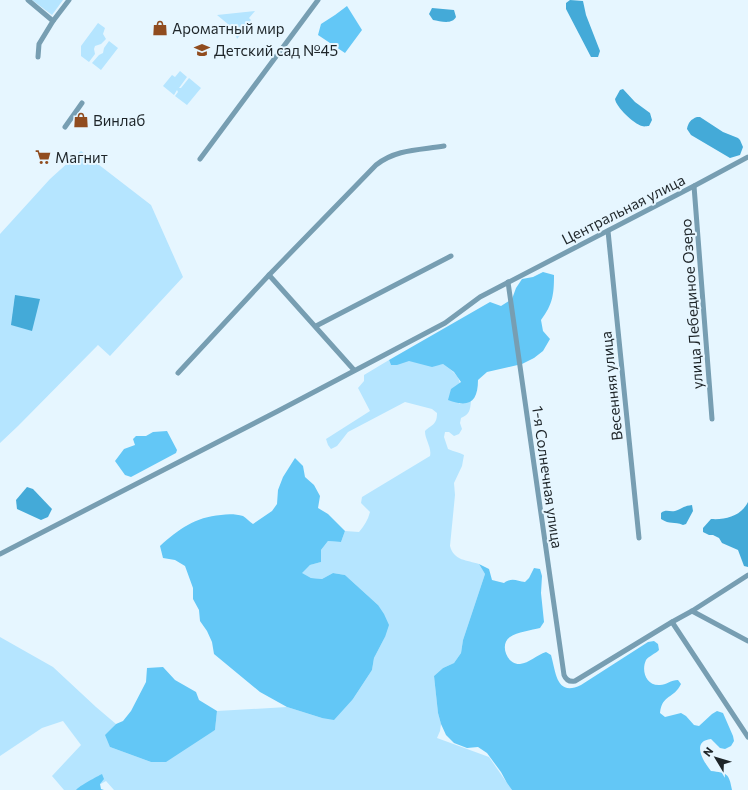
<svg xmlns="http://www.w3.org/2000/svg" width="748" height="790" font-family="Commissioner,sans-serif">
<rect width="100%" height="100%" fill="#e6f6ff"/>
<!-- green -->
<g fill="#b5e5ff">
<path d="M32 0H63L52 15Z"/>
<path d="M255 11 249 18 251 20 237 39 234 29 217 15Z"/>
<path d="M98 23 105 28 103 34 106 39 101 44 95 46 94 49 95 54 89 62 81 56V46Z"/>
<path d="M109 41 118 48 101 70 92 63 99 55 103 53 104 48Z"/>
<path d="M180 71 187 77 179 88H181L189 78 201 88 187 105 175 96 178 92 177 90 174 95 163 86 172 75 175 77Z"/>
<path d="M81 151 151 205 183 277 110 356 98 345 18 426 0 443V234L50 179Z"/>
<path d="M389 360 391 365C398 365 404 360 411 361 425 363 427 367 443 364 463 378 461 381 459 404L471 401C470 410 470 414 461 418L460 423 462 429 459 434 454 436 449 432H445L444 437 448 449C454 452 459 452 464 455L462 466 454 483 455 495 450 546C454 561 467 560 479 564L485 574 463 640 461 653 454 663 443 668 434 676 438 713 441 724 440 731 437 738 489 757 512 790H114L106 781 90 790H64L52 776 81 745 63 721 42 728 0 756V637L53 667 96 707 116 724 111 730 110 747 151 762 215 730 217 711 287 707 322 718 353 699 372 670 374 658 385 637 378 605 345 575 333 573 322 579 311 578 301 573 310 565 321 562V550L328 541 341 542 345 531 359 532C364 526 368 520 370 512L361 503 362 497 430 456C432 447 425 440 425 431 432 424 437 425 437 413L432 409 405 402 348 432 337 446 331 449 328 445 326 439 370 411 358 388 364 381V375Z"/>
</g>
<!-- forest -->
<g fill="#63c7f6">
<path d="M347 6 362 30 345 53 318 35 321 24 335 15Z"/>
<path d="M543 272 554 275C554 294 553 304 541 320L543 331 550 339 543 351 534 358 522 364 487 372 478 380C478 402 469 408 448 400L451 389 461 382 454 372 443 364 432 367 409 361 397 365H391L389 360 490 302 501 306 512 299 516 288 522 279 533 277Z"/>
<path d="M167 431 177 450 176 453 131 477 125 475 115 461 124 449 135 445 133 439 136 436H146L153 432Z"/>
<path d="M295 458 303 466 305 477 314 485 320 496 318 508 328 514 345 531 341 542 328 541 321 550V562L310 565 302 573 311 578 322 579 333 573 345 575 378 605 384 614 389 625 385 637 374 658 372 670 353 699 334 720 322 718 287 707 260 692 214 654 212 642 207 631 200 621 199 610 193 599V588L185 566 175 560 163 558 160 546C179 529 195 517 221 515 228 514 236 514 243 516 246 518 250 522 253 524L272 511 277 504 278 490 283 477Z"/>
<path d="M479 564 489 569 492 580 504 583C512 577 517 581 525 582L529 578 534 568 540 569 542 576 541 593 544 622 540 628C532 630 517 632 510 637 499 644 507 665 520 664 529 663 537 655 546 652L551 655C556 672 556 697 581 685L648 642 654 641 658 644 659 650C655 654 649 656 646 660 641 671 646 686 660 685 666 685 671 680 678 680L681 684C674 699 662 694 660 713L665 717 681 713 686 716 694 725 699 726 712 714 717 711 723 713 733 736 734 741 731 746 725 749 720 748 711 739C691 741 703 761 711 771 727 773 729 773 732 790H512L507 783 501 772 487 753 478 747 467 748 454 743 446 735 441 724 438 713 434 676 443 668 454 663 461 653 463 640 485 574Z"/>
<path d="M163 667 175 680 196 692 199 700 217 711 215 730 166 762H151L110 747 105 735 116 724 123 721 131 711 146 682 147 668Z"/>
<path d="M102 774 104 779 100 784 101 789 104 790H76C79 786 98 776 102 774Z"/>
</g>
<!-- water -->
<g fill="#44aad8">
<path d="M570 0 583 1 586 15 600 51 598 57H591L566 9V3Z"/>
<path d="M432 8 454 10 456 17C452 25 440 21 433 20L429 14Z"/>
<path d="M623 89 635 102 650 113 652 120 649 126C647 126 644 127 642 126 634 124 616 107 615 99L620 90Z"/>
<path d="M697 117H700L723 132 738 138 740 140 743 147 740 155 730 158 691 135 687 129C688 123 691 119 697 117Z"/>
<path d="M15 295 40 299 32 331 11 325Z"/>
<path d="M27 487 33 489 52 509 48 517 41 520 17 509 16 500Z"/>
<path d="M748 502V567L744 566 738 550 722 543 719 538 713 535H709L703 532V528L711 519C726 520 741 516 748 502Z"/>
<path d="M692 505 693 511 686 524 683 525C674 521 670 525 661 519V513C666 509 669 512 675 511 682 509 683 506 692 505Z"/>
</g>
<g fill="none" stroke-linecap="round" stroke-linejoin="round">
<!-- street -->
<g stroke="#779eb2" stroke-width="5">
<path d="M28 0 53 21"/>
<path d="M38 57 39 44 53 21 69 0"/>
<path d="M65 127 82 103"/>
<path d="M200 159 318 0"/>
<path d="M694 186 712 419"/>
<path d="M608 231 639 538"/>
<path d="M269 275 376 165C396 149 420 150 444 146"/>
<path d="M508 282 564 675C566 680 570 682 575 681L672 622 692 611 748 575"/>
<path d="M316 326 451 256"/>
<path d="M178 373 269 275 354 370"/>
<path d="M0 554 278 411 445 323 480 297 694 186 748 157"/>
<path d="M692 611 748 641"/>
<path d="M672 622 748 737"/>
</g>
</g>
<!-- icons -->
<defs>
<symbol id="shop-bare" viewBox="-9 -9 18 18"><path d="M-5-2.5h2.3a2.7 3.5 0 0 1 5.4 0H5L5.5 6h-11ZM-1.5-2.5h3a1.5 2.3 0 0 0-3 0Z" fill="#904c1f" stroke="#e6f6ff" stroke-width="2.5" paint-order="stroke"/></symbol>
<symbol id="school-bare" viewBox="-9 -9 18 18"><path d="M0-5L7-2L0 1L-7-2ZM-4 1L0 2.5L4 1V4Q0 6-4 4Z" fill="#904c1f" stroke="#e6f6ff" stroke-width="2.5" paint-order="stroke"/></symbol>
<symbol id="supermarket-bare" viewBox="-9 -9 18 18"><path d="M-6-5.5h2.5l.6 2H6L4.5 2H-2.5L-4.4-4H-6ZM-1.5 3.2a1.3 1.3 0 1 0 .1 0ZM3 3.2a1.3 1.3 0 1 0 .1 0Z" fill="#904c1f" stroke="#e6f6ff" stroke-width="2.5" paint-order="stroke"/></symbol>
</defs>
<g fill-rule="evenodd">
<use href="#shop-bare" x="149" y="17" width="22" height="22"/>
<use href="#school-bare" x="191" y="39" width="22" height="22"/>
<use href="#shop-bare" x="70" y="109" width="22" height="22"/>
<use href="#supermarket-bare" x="32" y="146" width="22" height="22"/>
</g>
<g text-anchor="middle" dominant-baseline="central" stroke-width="4" stroke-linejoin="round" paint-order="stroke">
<!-- poi labels -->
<g font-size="15" fill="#1e2529" stroke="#e6f6ff" text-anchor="start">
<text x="172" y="28">Ароматный мир</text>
<text x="214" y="50">Детский сад №45</text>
<text x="93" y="120">Винлаб</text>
<text x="55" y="157">Магнит</text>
</g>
<!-- street labels -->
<g font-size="15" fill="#1e2529" stroke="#e6f6ff">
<text transform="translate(623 209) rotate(-27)">Центральная улица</text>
<text transform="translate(691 304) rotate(-94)">улица Лебединое Озеро</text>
<text transform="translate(611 386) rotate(-96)">Весенняя улица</text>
<text transform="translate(548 477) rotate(82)">1-я Солнечная улица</text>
</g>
</g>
<!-- north arrow -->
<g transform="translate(716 758) rotate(308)" stroke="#e6f6ff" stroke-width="3" paint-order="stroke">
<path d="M0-3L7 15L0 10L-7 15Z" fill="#1e2529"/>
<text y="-6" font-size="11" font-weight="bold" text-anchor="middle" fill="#1e2529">N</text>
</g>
</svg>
